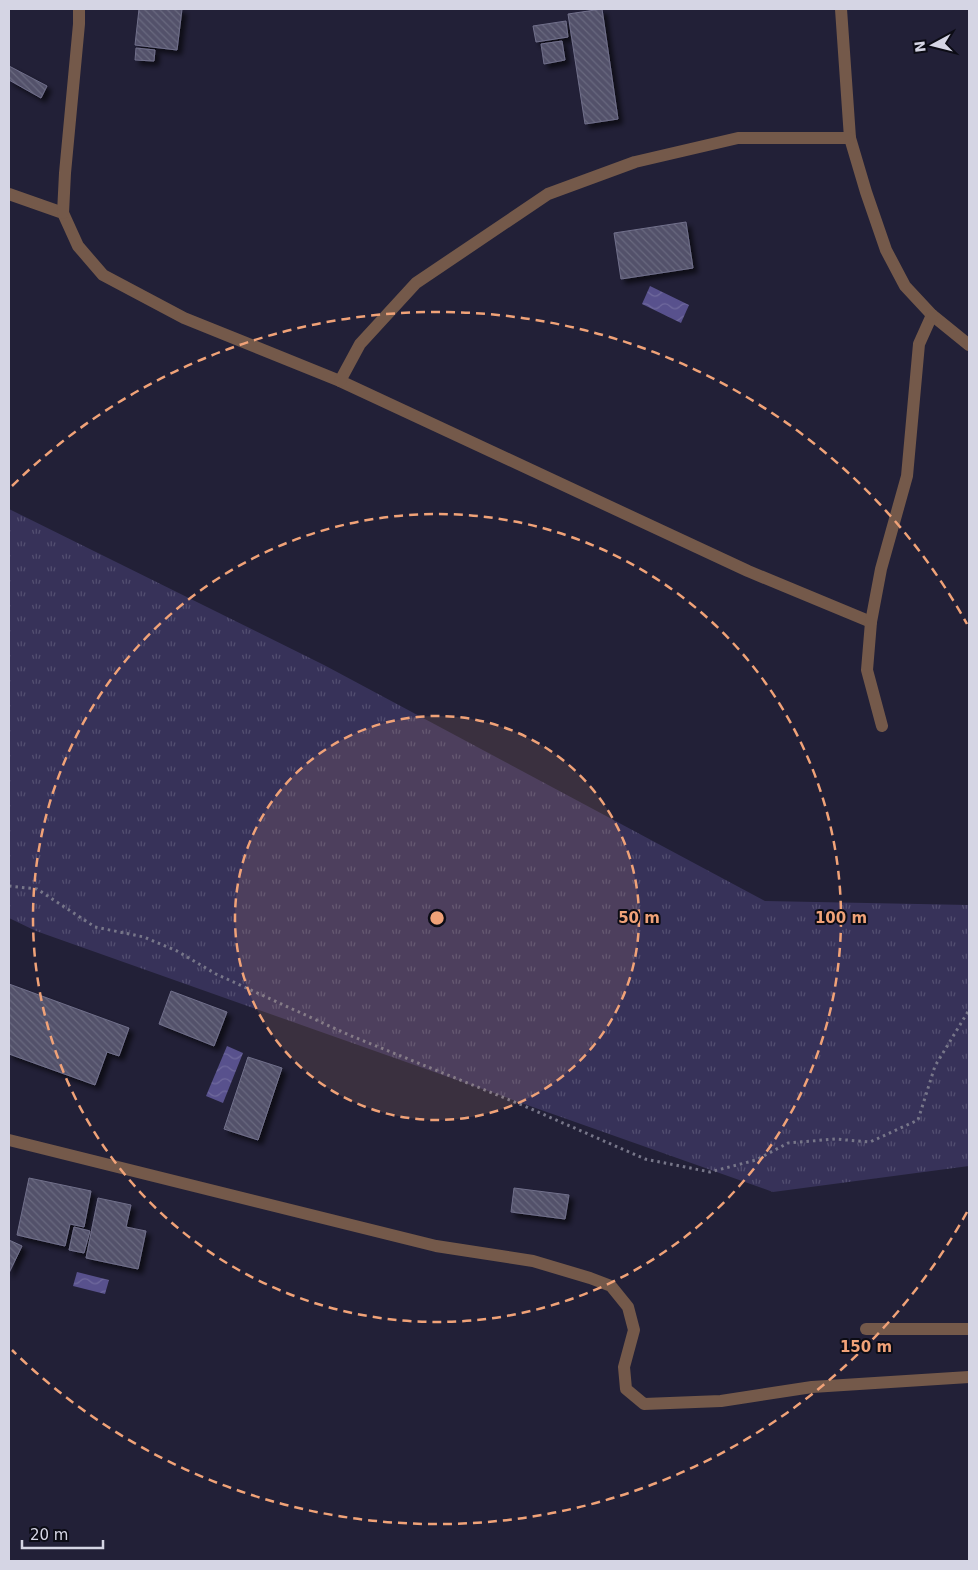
<svg xmlns="http://www.w3.org/2000/svg" width="978" height="1570" font-family="'DejaVu Sans',sans-serif">
<defs>
<pattern id="grass-tufts" width="24" height="20" patternUnits="userSpaceOnUse" patternTransform="scale(1.25)"><rect width="24" height="20" fill="#373259"/><path d="M3 7l-1-3M5 7V3M7 7l1-3M15 17l-1-3M17 17v-4M19 17l1-3" fill="none" stroke="#534f71"/></pattern>
<pattern id="water-waves" width="16" height="10" patternUnits="userSpaceOnUse" patternTransform="scale(1.25)"><rect width="16" height="10" fill="#58518d"/><path d="M0 5q4-4 8 0t8 0" fill="none" stroke="#6f699d"/></pattern>
<pattern id="building-back-hatch" width="6" height="6" patternUnits="userSpaceOnUse" patternTransform="scale(1.25)"><rect width="6" height="6" fill="#52516a"/><path d="M-1 5l2 2M0 0l6 6M5-1l2 2" fill="none" stroke="#6a697f"/></pattern>
<filter id="shadow"><feDropShadow dx="4.5" dy="4.5" stdDeviation="2.5" flood-color="#0009"/></filter>
</defs>
<rect width="100%" height="100%" fill="#222037"/>
<!-- grass -->
<path fill="url(#grass-tufts)" d="M9 509 324 665 765 901 969 905V1166L773 1192 36 931 9 918Z"/>
<!-- water -->
<g fill="url(#water-waves)">
<path d="M650 286 689 305 681 323 642 304Z"/>
<path d="M227 1046 243 1053 223 1103 206 1096Z"/>
<path d="M77 1272 109 1280 105 1294 73 1286Z"/>
</g>
<!-- building -->
<g fill="url(#building-back-hatch)" stroke="#71708b" filter="url(#shadow)">
<path d="M139 9H182L177 50 135 45Z"/>
<path d="M602 9 618 119 585 124 568 14Z"/>
<path d="M566 21 568 37 536 42 533 26Z"/>
<path d="M562 41 565 60 544 64 541 44Z"/>
<path d="M136 48 155 50 154 61 135 60Z"/>
<path d="M9 66 47 86 41 98 9 80Z"/>
<path d="M686 222 693 268 621 279 614 233Z"/>
<path d="M9 984 129 1028 119 1056 107 1052 95 1085 9 1054Z"/>
<path d="M171 991 227 1012 214 1046 159 1024Z"/>
<path d="M248 1057 282 1068 258 1140 224 1129Z"/>
<path d="M29 1178 91 1191 84 1227 70 1224 65 1246 17 1235Z"/>
<path d="M514 1188 569 1195 565 1219 511 1212Z"/>
<path d="M98 1198 131 1205 126 1227 146 1231 138 1269 86 1258Z"/>
<path d="M74 1227 90 1231 84 1253 69 1250Z"/>
<path d="M9 1240 22 1246 9 1273Z"/>
</g>
<g fill="none" stroke-linecap="round" stroke-linejoin="round">
<!-- path -->
<path stroke="#777689" stroke-width="3" stroke-dasharray="2.5 4" stroke-linecap="butt" d="M9 886 37 889 95 927 144 937 177 951 216 974 349 1035 522 1105 645 1159 710 1172 756 1160 788 1143 835 1139 870 1142 918 1120 935 1066 969 1010"/>
<!-- street -->
<g stroke="#74594a" stroke-width="12">
<path d="M841 9 850 138 866 192 886 250 905 286 932 315 969 345"/>
<path d="M9 194 63 213 78 246 103 275 184 318 340 381 748 571 871 622"/>
<path d="M63 213 65 173 79 24V9"/>
<path d="M340 381 360 344 416 283 548 194 635 162 738 138H850"/>
<path d="M882 726 867 670 871 622 881 569 907 476 919 344 932 315"/>
<path d="M9 1140 436 1246 533 1261 590 1278 611 1286 628 1307 634 1330 624 1367 626 1389 644 1404 721 1401 812 1387 969 1377"/>
<path d="M866 1329H969"/>
</g>
</g>
<!-- distance rings -->
<circle cx="437" cy="918" r="202" fill="#f0a278" fill-opacity=".12"/>
<g fill="none" stroke="#f0a278" stroke-width="2.5" stroke-dasharray="9 6">
<circle cx="437" cy="918" r="202"/>
<circle cx="437" cy="918" r="404"/>
<path d="M967 1212A606 606 0 0 1 12 1350M12 486A606 606 0 0 1 967 624"/>
</g>
<circle cx="437" cy="918" r="8" fill="#f0a278" stroke="#0c0c15" stroke-width="2.5"/>
<g font-size="15" text-anchor="middle" font-weight="bold" fill="#f0a278" stroke="#0c0c15" stroke-width="4" stroke-linejoin="round" paint-order="stroke">
<text x="639" y="923">50 m</text>
<text x="841" y="923">100 m</text>
<text x="866" y="1352">150 m</text>
</g>
<!-- border -->
<rect width="978" height="1570" fill="none" stroke="#d5d5e4" stroke-width="20"/>
<!-- north arrow -->
<g transform="translate(933 45) rotate(263)" stroke="#0c0c15" stroke-width="4" paint-order="stroke">
<path d="M0-4L9 19L0 12L-9 19Z" fill="#d5d5e4"/>
<text y="-8" font-size="14" font-weight="bold" text-anchor="middle" fill="#d5d5e4">N</text>
</g>
<!-- scale -->
<path d="M22 1540v8h81v-8" fill="none" stroke="#d5d5e4" stroke-width="2.5"/>
<text x="30" y="1540" font-size="15" fill="#d5d5e4" stroke="#0c0c15" stroke-width="4" paint-order="stroke">20 m</text>
</svg>
